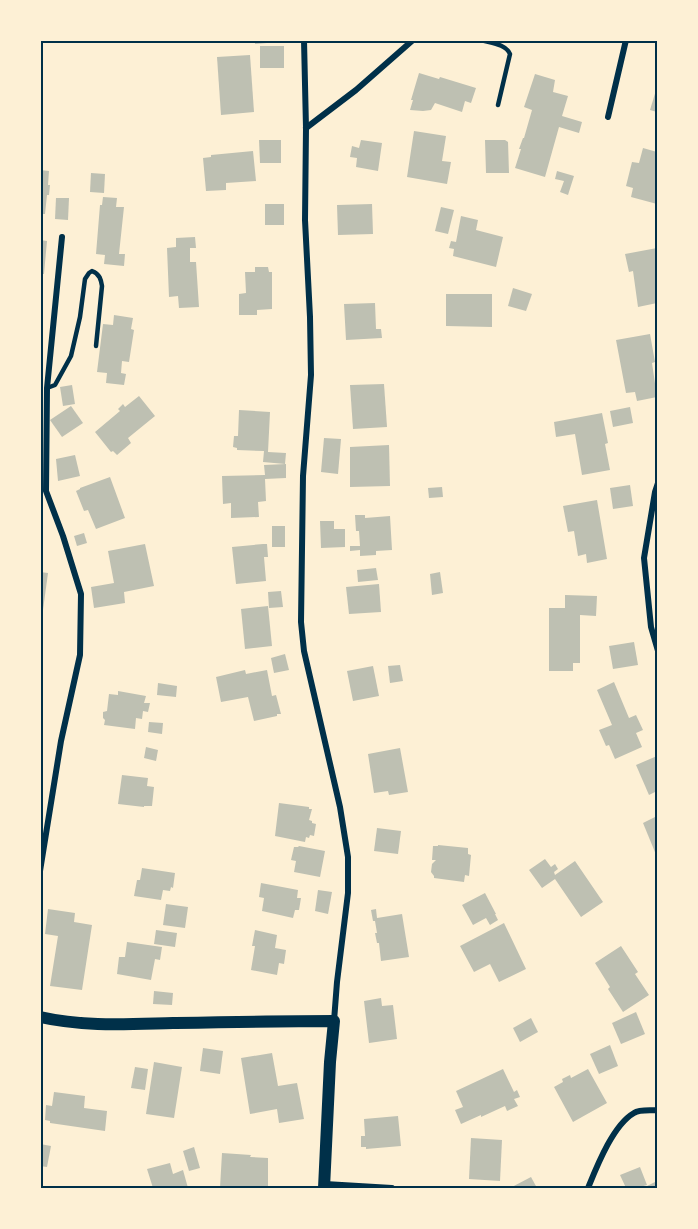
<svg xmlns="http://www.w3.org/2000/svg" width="698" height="1229" font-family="Manrope,sans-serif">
<rect width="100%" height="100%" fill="#fdf0d5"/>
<!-- building -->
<g fill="#bec0b2">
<path d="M255 40H279V42L255 44Z"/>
<rect x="260" y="46" width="24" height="22"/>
<path d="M250 55 254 112 221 115 217 57Z"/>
<path d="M419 73 439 79 440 77 476 88 471 103 465 101 462 112 435 103 431 110 423 111 410 110 413 100H411Z"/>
<path d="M535 74 555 80 553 92 568 96 562 116 582 122 579 133 559 127 545 177 515 168 521 149H519L523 138H524L532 110 524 107Z"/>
<path d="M657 87V112L650 110Z"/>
<path d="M414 131 446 136 442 161 451 162 447 184 407 177Z"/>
<path d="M259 140H281V163H260Z"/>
<path d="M361 140 382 143 378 171 356 167 357 158 350 157 352 146 359 148Z"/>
<path d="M485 140H505L508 142 509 173H486Z"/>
<path d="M643 148 657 152V204L631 197 633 188 626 186 632 162 639 163Z"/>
<path d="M253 151 256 181 226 183V190L206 191 203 158 211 157V155Z"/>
<path d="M40 170 49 171 48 185H50L49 195H47L45 214H40Z"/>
<path d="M557 171 574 176 568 195 560 192 564 181 555 179Z"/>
<path d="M91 173 105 174 104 193 90 192Z"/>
<path d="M103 197 117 198 116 207H124L119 254H125L124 266 104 264 105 255 96 254 100 205H102Z"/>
<path d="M56 198H69L68 220 55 219Z"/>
<rect x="265" y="204" width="19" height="21"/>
<path d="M372 204 373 234 338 235 337 205Z"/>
<path d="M441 207 454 210 448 234 435 231Z"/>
<path d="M461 216 478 220 476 230 503 237 496 267 453 256 454 249 449 248 451 241 456 242Z"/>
<path d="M195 237 196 248H190V262H196L199 307 179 308 178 296 169 297 167 248 176 247V238Z"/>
<path d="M40 240 47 241 44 274H40Z"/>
<path d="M657 248V303L638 307 633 271 629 272 625 254Z"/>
<path d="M255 267H268L269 272H272V309L257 310V315H239V294L246 293 245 272H255Z"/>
<path d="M513 288 532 294 526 311 508 306Z"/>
<path d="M446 294H492V327L446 326Z"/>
<path d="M375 303 376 329H381L382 338 346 340 344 304Z"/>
<path d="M114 315 133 318 131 329 134 330 129 362 122 361 121 373 126 374 124 385 106 383 107 373 97 372 103 324 113 325Z"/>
<path d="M650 334 655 362 652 363 657 397 637 401 635 392 626 393 616 340Z"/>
<path d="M384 384 387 427 353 429 350 385Z"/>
<path d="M72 385 75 404 63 406 60 387Z"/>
<path d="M139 396 155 416 128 438 131 443 117 455 113 451 111 452 95 432 120 411 118 409 123 404 125 407Z"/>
<path d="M71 406 83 423 62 437 50 420Z"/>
<path d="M630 407 633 423 613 427 610 411Z"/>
<path d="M239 410 270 412 268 452 286 453 285 464 263 462 264 451 237 450V448L233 447 234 436H238Z"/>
<path d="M602 413 608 443 605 444 610 470 582 475 575 434 556 437 554 422Z"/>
<path d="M324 438 341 439 338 474 321 472Z"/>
<path d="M389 445 390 486 350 487V447Z"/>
<path d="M75 455 80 476 58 481 56 459Z"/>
<path d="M286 464V478L265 479 266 501 258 502 259 517 231 518V503L223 504 222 476 265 475 264 465Z"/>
<path d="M110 477 125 518 96 529 88 510 84 511 76 491 80 489V488Z"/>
<path d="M630 485 633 506 613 509 610 488Z"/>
<path d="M442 487 443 497 429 498 428 488Z"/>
<path d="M597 500 607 559 587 563 586 554 578 556 574 531 568 532 563 506Z"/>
<path d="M355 515H365V518L390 516 392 550 376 551V555L360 556V550L350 551V546H360L359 531H356Z"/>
<path d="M320 521H334V529H345V547L321 548Z"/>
<rect x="272" y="526" width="13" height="21"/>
<path d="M84 533 87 543 77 546 74 536Z"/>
<path d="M145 544 154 586 124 592 125 603 94 608 91 587 114 583 108 551Z"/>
<path d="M263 544H267L268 557H264L266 581 236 584 232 547Z"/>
<path d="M376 568 378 580 358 582 357 570Z"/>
<path d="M40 572 48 573 43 610H40Z"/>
<path d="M440 572 443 593 432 595 430 574Z"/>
<path d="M379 584 381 612 349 614 346 587Z"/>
<path d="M281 591 283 607 269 608 268 592Z"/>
<path d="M565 595 597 596 596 616 580 615V663H573V671H549V608H565Z"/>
<path d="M268 606 272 646 245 649 241 609Z"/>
<path d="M634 642 638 665 613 669 609 646Z"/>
<path d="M285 654 289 670 274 673 271 658Z"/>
<path d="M400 665 403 681 390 683 388 666Z"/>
<path d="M373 666 379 696 353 701 347 671Z"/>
<path d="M245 670 246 674 267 670 272 696 276 695 281 714H277V716L254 721 248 697 221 702 216 677Z"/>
<path d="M614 682 629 718 636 715 643 730 636 733 642 747 615 759 609 745 606 746 599 730 612 725 597 690Z"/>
<path d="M158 683 177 686 176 697 157 695Z"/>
<path d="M118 691 146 696 144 703H150L148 712 143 711 142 719 136 718 135 729 104 725 105 720 103 718V712L107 711 109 694 118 695Z"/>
<path d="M149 722 163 723 162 734 148 732Z"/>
<path d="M146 747 158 750 156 761 144 758Z"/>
<path d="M400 748 408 792 389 795 388 791 374 793 368 754Z"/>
<path d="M657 756V791L649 795 636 765Z"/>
<path d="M122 775 148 778 147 786 154 787 152 806H144V807L118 804Z"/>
<path d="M279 803 309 807V809H312L309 820 312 821V823L316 824 314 836 310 835 309 838 306 837 305 842 275 836Z"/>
<path d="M657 816V857L643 823Z"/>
<path d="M377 828 401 831 398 854 374 851Z"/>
<path d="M438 845 468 848V854L471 855 469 876 465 875 464 882 434 878V876L431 872 432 864 436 860H432L433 846H438Z"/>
<path d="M299 846 325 851 320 877 294 872 296 861 291 860 294 847H298Z"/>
<path d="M545 859 551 867 555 864 558 869 554 872 555 875 575 861 603 902 581 917 555 879 542 888 529 870Z"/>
<path d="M142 868 175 873 173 888 171 887 170 891 163 890 161 900 134 896 137 880H140Z"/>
<path d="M261 883 298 890 297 898H301L299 910H295L293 918 262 911 264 898 259 897Z"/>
<path d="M318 890 332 892 328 914 315 911Z"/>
<path d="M485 893 496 914H495L498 920 490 925 486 918 473 925 462 905Z"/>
<path d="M166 904 188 907 185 928 163 925Z"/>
<path d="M48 909 75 913 74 922 92 925 82 990 50 986 58 936 45 934Z"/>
<path d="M376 909 377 918 402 914 409 957 381 961 379 943H377L375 933H377L375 921H373L371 910Z"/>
<path d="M504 923 526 969 499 982 490 964 474 972 460 946Z"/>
<path d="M156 930 177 933 175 947 154 944Z"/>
<path d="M255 930 277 935 275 948 286 950 284 964 279 963 277 975 251 970 255 946H252Z"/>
<path d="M127 942 162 947 160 960 155 959 151 980 117 974 119 957H125Z"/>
<path d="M621 946 638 972 635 974 649 995 623 1012 608 989 610 987 595 963Z"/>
<path d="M154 991 173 993 172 1005 153 1004Z"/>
<path d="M381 998 382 1006 393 1005 397 1039 369 1043 364 1001Z"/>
<path d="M636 1012 645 1034 621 1044 612 1023Z"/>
<path d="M531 1018 538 1032 520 1042 513 1028Z"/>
<path d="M610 1045 618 1066 599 1074 590 1054Z"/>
<path d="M203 1048 223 1051 220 1074 200 1071Z"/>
<path d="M272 1053 278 1086 297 1083 304 1119 279 1123 277 1109 250 1114 241 1058Z"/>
<path d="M154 1062 182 1067 174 1118 146 1114Z"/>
<path d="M135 1067 148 1069 145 1090 131 1088Z"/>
<path d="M503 1069 514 1092 517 1090 520 1097 514 1099 518 1106 507 1111 505 1106 481 1117V1115L461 1124 455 1110 463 1107 456 1091Z"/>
<path d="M588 1069 607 1103 573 1122 554 1087 563 1082 562 1079 570 1075 571 1078Z"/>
<path d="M54 1092 85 1096 84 1108 107 1111 105 1131 50 1123V1121L45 1120 46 1105 52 1106Z"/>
<path d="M398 1116 401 1146 366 1149V1147H361V1136H365L364 1119Z"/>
<path d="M471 1138 502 1140 500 1181 469 1179Z"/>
<path d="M40 1144 51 1146 47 1167 40 1166Z"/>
<path d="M194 1147 200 1168 189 1171 183 1151Z"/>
<path d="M222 1153 251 1155 250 1157 268 1158V1188H220Z"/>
<path d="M170 1163 173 1174 183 1170 188 1188H153L147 1169Z"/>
<path d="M640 1167 647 1185 640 1187 641 1188H626L620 1175Z"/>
<path d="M531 1177 537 1188H510Z"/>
<path d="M657 1181V1188H643Z"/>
</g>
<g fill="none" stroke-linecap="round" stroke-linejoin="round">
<!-- service -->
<g stroke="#003049" stroke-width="4.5">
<path d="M481 40C491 43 506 44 510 54L498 105"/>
<path d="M47 388 55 385 71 356 80 317 85 279 89 273 92 271C100 274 101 280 102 286L96 346"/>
</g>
<!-- minor -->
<g stroke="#003049" stroke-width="6">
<path d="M304 40 306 128 305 220 310 317 311 375 303 476 301 622 304 651 340 807 348 857V893L337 982 334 1021"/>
<path d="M608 117 626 40"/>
<path d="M306 128 356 90 413 40"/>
<path d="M658 483 655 492 644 558 651 627 658 651"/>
<path d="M40 871 61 741 80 655 81 594 63 536 46 491 47 388 62 237"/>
<path d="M325 1184 392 1188"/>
<path d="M588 1188C597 1166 613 1125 634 1113 640 1109 651 1111 658 1110"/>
</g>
<!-- secondary -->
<path stroke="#003049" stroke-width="12" d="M40 1017C84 1027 129 1024 173 1023 227 1022 280 1021 334 1021L330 1062 324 1188"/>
</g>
<!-- border -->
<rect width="698" height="1229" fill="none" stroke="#fdf0d5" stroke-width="84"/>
<rect x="42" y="42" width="614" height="1145" fill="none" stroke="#003049" stroke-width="2"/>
</svg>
